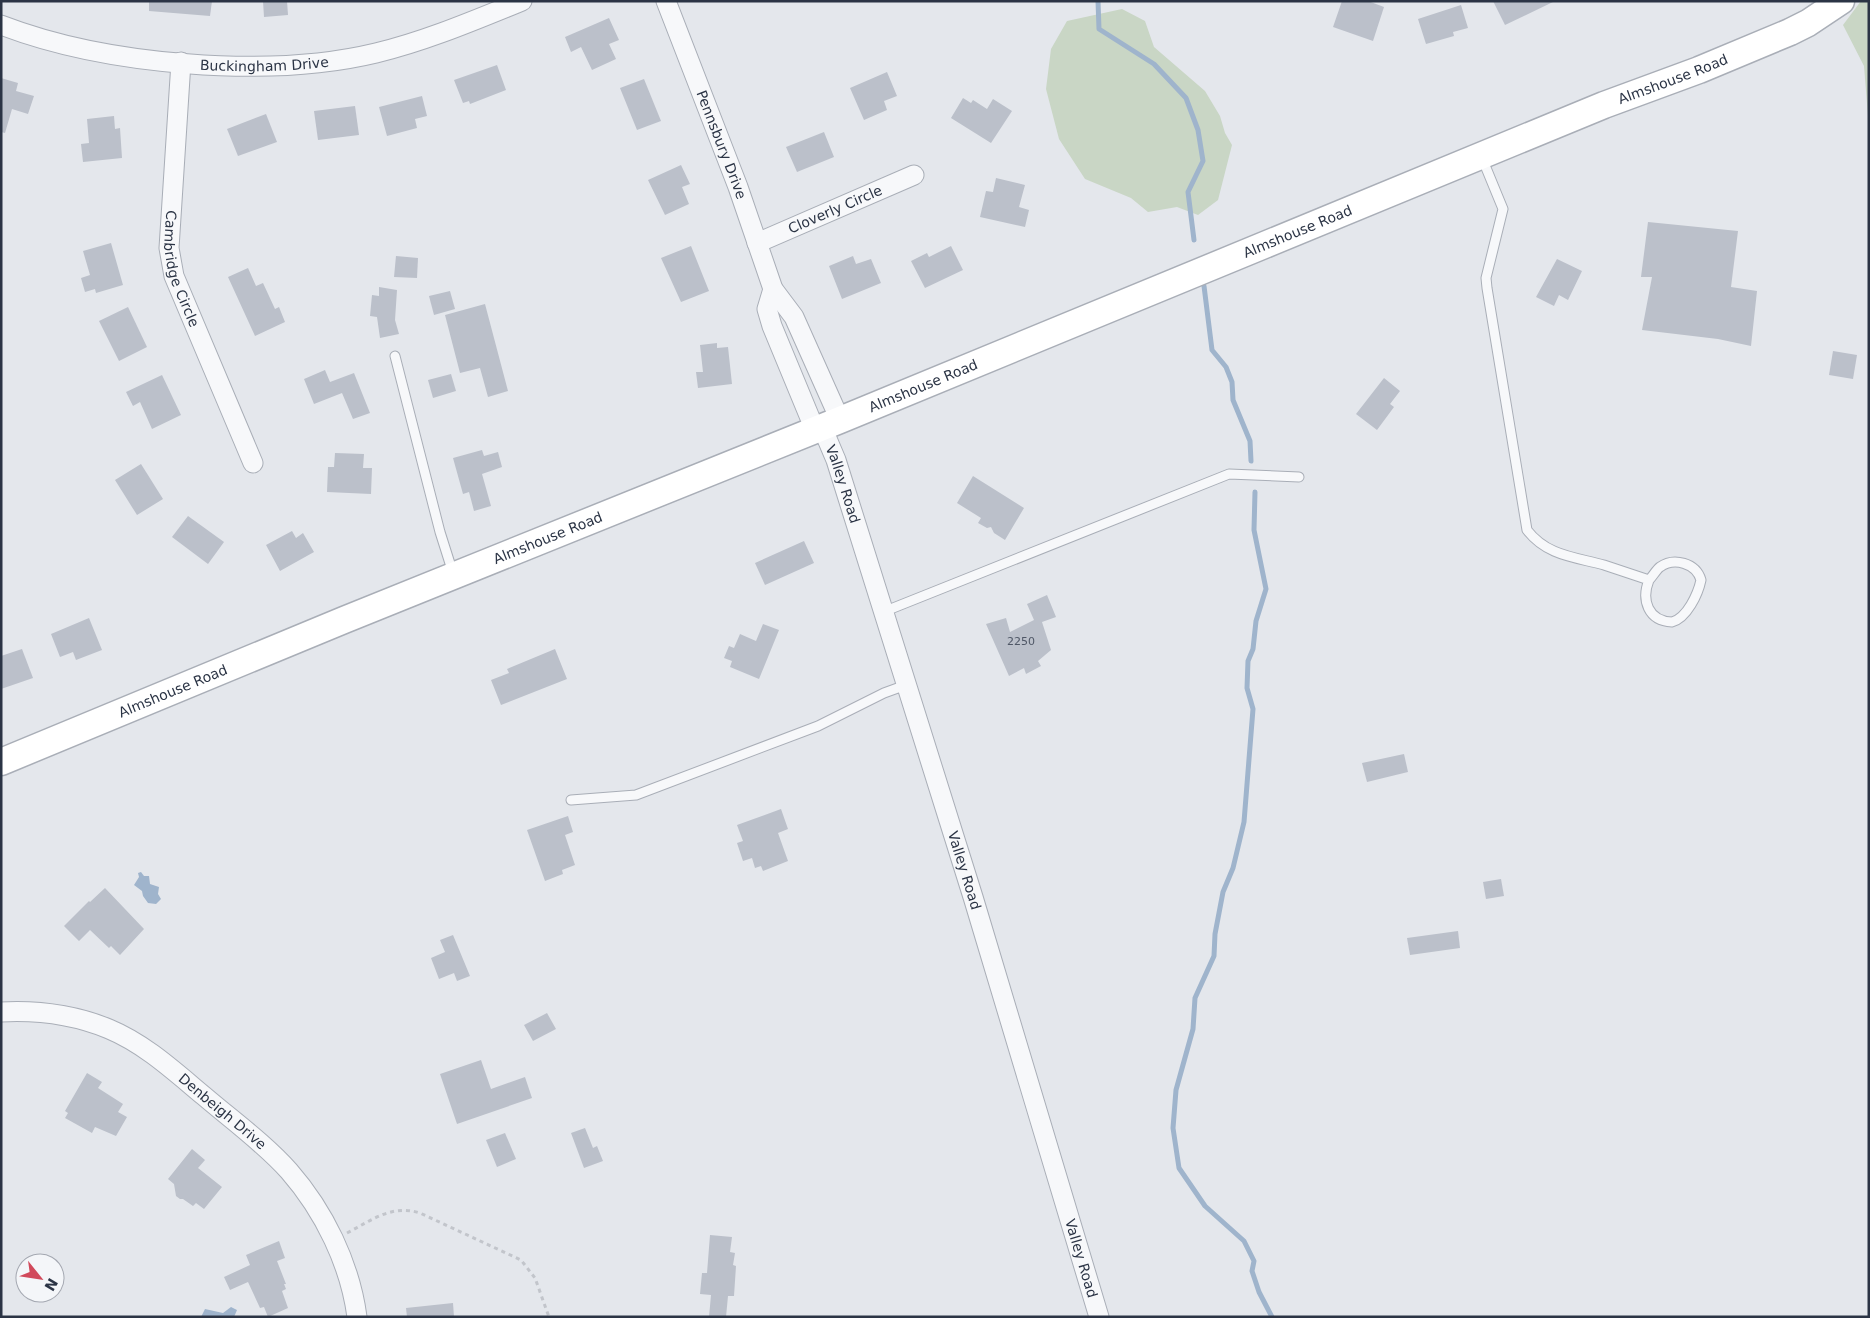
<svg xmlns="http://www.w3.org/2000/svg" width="1870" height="1318" font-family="'DejaVu Sans',sans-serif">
<rect width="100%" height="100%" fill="#e4e7ec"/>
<!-- green -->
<g fill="#c9d6c5">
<path d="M1861 1H1869V128L1864 66 1843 25Z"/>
<path d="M1122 9 1145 21 1154 47 1205 91 1220 116 1225 133 1232 145 1218 200 1198 215 1177 207 1148 212 1131 198 1085 179 1059 139 1046 89 1051 49 1067 21Z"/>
</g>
<!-- water -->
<g fill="#9fb4cc">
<path d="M141 872 144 876H149L150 884 159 887 158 894 161 899 156 904 148 903 143 896 142 891 134 885 139 877 138 873Z"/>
<path d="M231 1307 237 1310 234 1317H201L205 1309 223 1313Z"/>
</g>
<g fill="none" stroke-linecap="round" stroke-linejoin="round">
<!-- stream -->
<g stroke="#9fb4cc" stroke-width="5">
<path d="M1098 1 1099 29 1154 64 1186 98 1198 130 1203 161 1188 192 1194 240"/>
<path d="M1204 286 1212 350 1226 367 1232 382 1233 400 1250 441 1251 461"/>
<path d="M1255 492 1254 530 1266 589 1256 621 1253 649 1248 661 1247 688 1253 709 1244 822 1233 868 1223 892 1215 934 1214 956 1195 998 1193 1029 1176 1090 1173 1128 1179 1168 1205 1206 1244 1241 1254 1261 1252 1271 1259 1292 1272 1317"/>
</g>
</g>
<!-- building -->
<g fill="#bbc0ca">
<path d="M149 1H212L210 16 149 11Z"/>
<path d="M263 1H287L288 15 264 17Z"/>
<path d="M1342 1H1368L1384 7 1373 41 1333 27Z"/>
<path d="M1493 1H1555L1505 25Z"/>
<path d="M1461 5 1468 28 1453 32 1454 36 1426 44 1418 19Z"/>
<path d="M609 18 619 40 609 44 616 59 592 70 581 47 571 52 565 37Z"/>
<path d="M497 65 506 90 470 104 469 101 463 103 454 80Z"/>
<path d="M887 72 897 96 884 101 887 110 864 120 850 88Z"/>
<path d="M1 78 18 83 16 91 34 96 28 114 12 109 5 133 1 132Z"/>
<path d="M644 79 661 121 637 130 620 88Z"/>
<path d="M422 96 427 116 415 119 417 128 387 136 379 107Z"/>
<path d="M963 98 971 103 973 100 987 109 993 99 1012 111 991 143 951 118Z"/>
<path d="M355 106 359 135 318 140 314 111Z"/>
<path d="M266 114 277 142 238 156 227 129Z"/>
<path d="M114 116 115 129 120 128 122 158 83 162 81 144 89 143 87 119Z"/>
<path d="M824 132 834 157 797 172 786 147Z"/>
<path d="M681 165 690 184 682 187 689 204 665 215 648 180Z"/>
<path d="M996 178 1025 185 1019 207 1029 210 1025 227 980 217 986 191 993 192Z"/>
<path d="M1648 222 1738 231 1731 287 1757 291 1751 346 1718 339 1642 330 1652 277H1641Z"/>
<path d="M111 243 123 285 96 293 95 289 85 292 81 278 90 275 83 251Z"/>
<path d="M691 246 709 291 681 302 661 258Z"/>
<path d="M951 246 963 270 925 288 911 261 927 253 929 257Z"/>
<path d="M396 256 418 258 417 278 394 277Z"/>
<path d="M853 256 856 264 871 259 881 283 842 299 829 266Z"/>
<path d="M1557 259 1582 271 1568 300 1559 295 1554 306 1536 297Z"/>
<path d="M248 268 256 286 263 283 275 309 279 307 285 322 255 336 228 277Z"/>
<path d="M379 287 397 290 395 320 399 334 380 338 377 317 370 316 372 295 379 296Z"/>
<path d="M450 291 455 309 434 315 429 296Z"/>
<path d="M485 304 508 391 488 397 480 368 460 373 445 315Z"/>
<path d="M128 307 147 347 119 361 99 321Z"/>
<path d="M717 343V348L728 347 732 384 698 388 696 372H703L700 345Z"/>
<path d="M1833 351 1857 355 1853 379 1829 375Z"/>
<path d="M325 370 330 382 354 373 370 413 353 419 342 393 314 404 304 379Z"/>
<path d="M451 374 456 391 433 398 428 380Z"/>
<path d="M162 375 181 415 152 429 140 402 133 406 126 392Z"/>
<path d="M1384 378 1400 391 1390 404 1394 407 1377 430 1356 414Z"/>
<path d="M482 450 484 456 498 452 502 467 482 474 491 506 474 511 469 492 463 494 453 458Z"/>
<path d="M335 453 364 454 363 468H372L371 494 327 492 328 467H334Z"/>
<path d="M141 464 163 499 137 515 115 480Z"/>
<path d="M973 476 1024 508 1005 540 994 533 991 527 987 528 978 523 981 518 957 503Z"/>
<path d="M188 516 224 542 208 564 172 537Z"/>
<path d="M292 531 296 538 303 533 314 552 280 571 266 545Z"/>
<path d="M804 541 814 563 765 585 755 563Z"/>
<path d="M1047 595 1056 617 1042 622 1051 650 1038 661 1041 666 1026 674 1024 668 1009 676 986 624 1006 618 1010 632 1034 620 1027 604Z"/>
<path d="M89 618 102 650 76 660 73 652 60 657 51 634Z"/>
<path d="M763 624 779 630 759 679 730 667 732 661 724 658 729 646 734 648 740 634 756 641Z"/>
<path d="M22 649 33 678 1 689V656Z"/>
<path d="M555 649 567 679 501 705 491 680 509 673 507 669Z"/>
<path d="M1404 754 1408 772 1367 782 1362 763Z"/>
<path d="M781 809 788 829 778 833 788 861 763 871 761 866 755 868 752 858 743 861 737 843 743 841 737 825Z"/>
<path d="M568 816 573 832 565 835 575 865 562 870 563 874 545 881 527 830Z"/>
<path d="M1501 879 1504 896 1486 899 1483 882Z"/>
<path d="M105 888 144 929 120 955 111 946 109 948 90 930 79 941 64 926 89 901 90 902Z"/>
<path d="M1458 931 1460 948 1410 955 1407 938Z"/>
<path d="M453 935 470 976 457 981 454 973 439 979 431 958 445 952 440 940Z"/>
<path d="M547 1013 556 1029 533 1041 524 1025Z"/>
<path d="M481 1060 491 1089 525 1077 532 1098 457 1124 440 1074Z"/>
<path d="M87 1073 102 1082 98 1088 123 1104 118 1112 127 1117 116 1136 95 1127 92 1133 65 1118 68 1113 65 1111Z"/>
<path d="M585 1128 593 1148 597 1146 603 1161 584 1168 571 1133Z"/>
<path d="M505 1133 516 1159 497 1167 486 1140Z"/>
<path d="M192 1149 205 1160 198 1168 222 1187 204 1209 196 1203 193 1206 183 1199H180L176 1196 174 1184 168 1179Z"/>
<path d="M710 1235 732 1237 730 1252 735 1253 733 1265 736 1266 734 1296H728L726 1317H709L711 1295 700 1294 702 1273H707Z"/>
<path d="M279 1241 285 1258 277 1261 286 1284H284L286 1289 282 1291 288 1308 268 1317 264 1307 260 1308 248 1282 230 1290 224 1277 250 1265 246 1255Z"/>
<path d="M453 1303 454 1317H407L406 1308Z"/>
</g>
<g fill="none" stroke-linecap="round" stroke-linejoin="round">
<defs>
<g id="lane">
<path d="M1482 158 1503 209 1486 278 1487 288 1527 530C1547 556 1575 557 1604 565 1619 570 1634 575 1649 580 1653 576 1656 570 1660 567 1674 557 1696 563 1701 580 1698 594 1687 618 1672 622 1648 621 1641 600 1649 580"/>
<path d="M395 356 440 532 453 573"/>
<path d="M883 612 1229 474 1299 477"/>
<path d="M571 800 636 795 818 726 884 693 906 685"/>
</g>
<g id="street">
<path id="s1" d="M666 1 738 187 773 289 794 317 840 420"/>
<path id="s2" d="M1 25C105 65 268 79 376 53 426 41 475 20 522 1"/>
<path id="s3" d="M181 62 169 248 174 276 253 463"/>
<path id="s4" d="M757 243 914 175"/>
<path d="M773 289 767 309 772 326 815 430"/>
<path id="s5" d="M822 427 836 460 973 897 1099 1317"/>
<path id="s6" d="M1 1012C38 1010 75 1015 109 1029 145 1044 174 1071 204 1096 232 1120 264 1143 289 1171 324 1211 350 1264 357 1317"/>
</g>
<g id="secondary">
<path id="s7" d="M1 762 344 620 840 420 1604 105 1699 70 1790 32 1808 23 1841 1"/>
</g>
</defs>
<!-- lane casing -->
<use href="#lane" stroke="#a9aeb7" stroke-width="11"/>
<!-- street casing -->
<use href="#street" stroke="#a9aeb7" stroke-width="21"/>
<!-- secondary casing -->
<use href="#secondary" stroke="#a9aeb7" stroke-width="29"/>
<!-- path -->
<path stroke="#c2c5cb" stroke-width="3" stroke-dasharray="4 4" stroke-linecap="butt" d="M347 1233C372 1220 392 1204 420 1213L521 1260 535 1278 549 1317"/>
<!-- lane -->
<use href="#lane" stroke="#f7f8fa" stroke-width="9"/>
<!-- street -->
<use href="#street" stroke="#f7f8fa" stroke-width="19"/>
<!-- secondary -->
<use href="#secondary" stroke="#fff" stroke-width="26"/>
</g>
<g text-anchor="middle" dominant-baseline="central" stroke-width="5" stroke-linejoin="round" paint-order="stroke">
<!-- number labels -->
<g font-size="11" fill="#4f5766">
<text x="1021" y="641">2250</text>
</g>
<!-- street labels -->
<g font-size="14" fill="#2b3445" stroke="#f4f6f9">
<text stroke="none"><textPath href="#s2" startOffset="268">Buckingham Drive</textPath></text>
<text stroke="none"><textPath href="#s7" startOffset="1806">Almshouse Road</textPath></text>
<text stroke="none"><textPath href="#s1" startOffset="154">Pennsbury Drive</textPath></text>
<text stroke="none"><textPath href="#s4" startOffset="85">Cloverly Circle</textPath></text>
<text stroke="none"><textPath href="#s7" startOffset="1401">Almshouse Road</textPath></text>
<text stroke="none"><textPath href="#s3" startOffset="209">Cambridge Circle</textPath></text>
<text stroke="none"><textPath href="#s7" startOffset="996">Almshouse Road</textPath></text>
<text stroke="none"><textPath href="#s5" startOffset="61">Valley Road</textPath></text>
<text stroke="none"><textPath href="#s7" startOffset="591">Almshouse Road</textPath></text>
<text stroke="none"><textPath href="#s7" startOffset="186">Almshouse Road</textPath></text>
<text stroke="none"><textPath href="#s5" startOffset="466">Valley Road</textPath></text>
<text stroke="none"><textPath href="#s6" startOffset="251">Denbeigh Drive</textPath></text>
<text stroke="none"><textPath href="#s5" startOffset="871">Valley Road</textPath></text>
</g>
</g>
<!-- border -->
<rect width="1870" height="1318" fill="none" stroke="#2b3445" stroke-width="5"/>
<!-- north arrow -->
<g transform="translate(40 1278) rotate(120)"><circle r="24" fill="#f4f6f9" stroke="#a4a8b1"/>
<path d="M0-4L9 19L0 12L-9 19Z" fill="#d1495b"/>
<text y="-8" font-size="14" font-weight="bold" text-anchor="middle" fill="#2b3445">N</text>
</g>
</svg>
